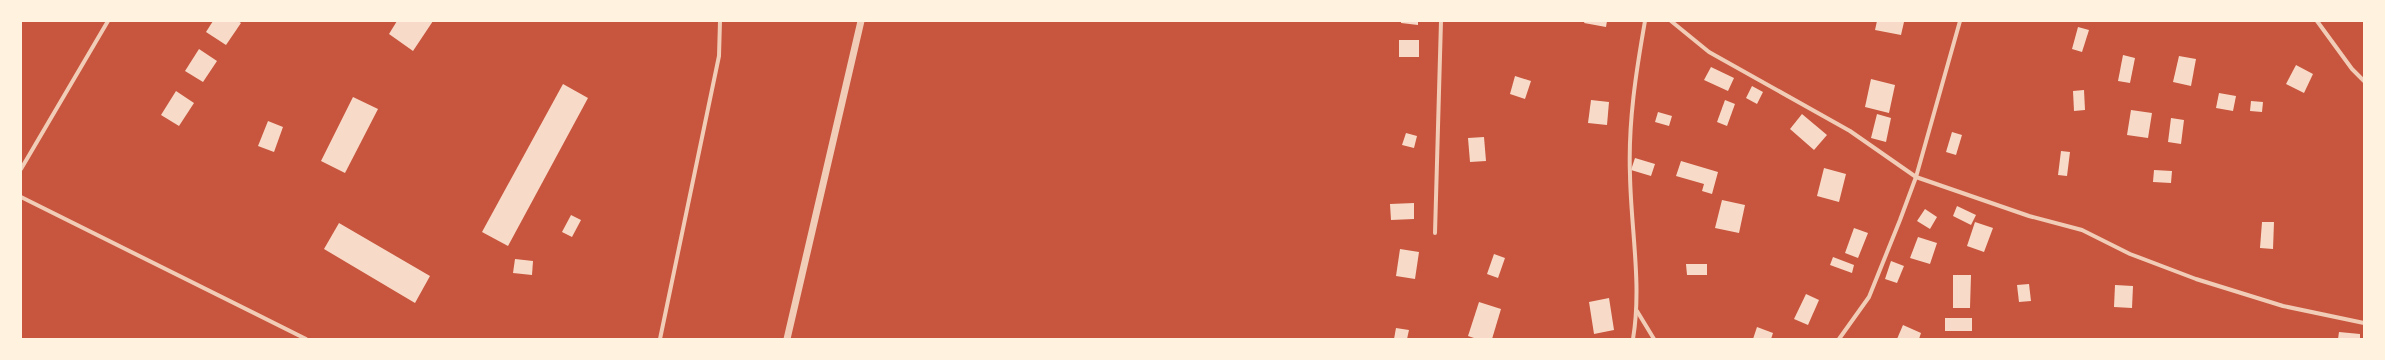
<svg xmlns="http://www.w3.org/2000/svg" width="2385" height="360" font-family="Ubuntu,sans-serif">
<rect width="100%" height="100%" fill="#c8553d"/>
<!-- building -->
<g fill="#f7dbc8">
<path d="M213 21H238L241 23 226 45 206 32Z"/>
<path d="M397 21H433L413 51 389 34Z"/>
<path d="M1401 21H1418V25L1401 23Z"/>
<path d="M1585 21H1607L1606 27 1584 23Z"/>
<path d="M1877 21 1904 22 1901 35 1875 30Z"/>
<path d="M2078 27 2089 30 2082 52 2072 49Z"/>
<rect x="1399" y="40" width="20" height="17"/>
<path d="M199 49 217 61 203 82 185 71Z"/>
<path d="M2123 55 2135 58 2130 83 2118 81Z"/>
<path d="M2179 56 2196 59 2191 86 2173 82Z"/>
<path d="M2296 65 2313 74 2304 93 2286 84Z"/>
<path d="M1711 67 1734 78 1728 91 1704 80Z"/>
<path d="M1515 76 1531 81 1525 99 1510 94Z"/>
<path d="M1871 79 1895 85 1889 113 1865 107Z"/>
<path d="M563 84 588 98 508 246 482 232Z"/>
<path d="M1752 86 1763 92 1757 104 1746 98Z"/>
<path d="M2084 90 2085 110 2074 111 2073 91Z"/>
<path d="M176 91 194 103 179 126 161 115Z"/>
<path d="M2219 93 2236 96 2233 111 2216 108Z"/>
<path d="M353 97 378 109 345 173 321 161Z"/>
<path d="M1591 100 1609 102 1607 125 1588 123Z"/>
<path d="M1725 100 1735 104 1727 126 1717 122Z"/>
<path d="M2251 101 2263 102 2262 112 2250 111Z"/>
<path d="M2131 110 2152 113 2148 138 2127 135Z"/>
<path d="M1658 112 1672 116 1669 126 1655 122Z"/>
<path d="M1802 114 1827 135 1814 150 1790 129Z"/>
<path d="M1877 114 1891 118 1886 142 1871 138Z"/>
<path d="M2171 118 2184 120 2181 144 2168 142Z"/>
<path d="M268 121 283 127 274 152 258 146Z"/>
<path d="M1952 132 1962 135 1956 155 1946 152Z"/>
<path d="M1406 133 1417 136 1414 148 1402 145Z"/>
<path d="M1484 137 1486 161 1470 162 1468 138Z"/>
<path d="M2061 151 2070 152 2067 176 2058 175Z"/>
<path d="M1635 158 1655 164 1651 176 1631 170Z"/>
<path d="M1681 161 1718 172 1712 194 1702 191 1704 184 1676 176Z"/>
<path d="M1824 168 1846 174 1839 202 1817 196Z"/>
<path d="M2154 170 2172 171 2171 183 2153 182Z"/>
<path d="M1722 200 1745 205 1739 233 1715 228Z"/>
<path d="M1414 203V219L1391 220 1390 204Z"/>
<path d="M1957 206 1976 215 1971 225 1953 216Z"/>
<path d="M1925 209 1937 217 1930 229 1917 221Z"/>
<path d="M571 215 581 220 572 237 562 232Z"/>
<path d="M1975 222 1993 228 1984 252 1967 246Z"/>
<path d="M2262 222H2274L2273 249 2260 248Z"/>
<path d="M339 223 430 276 415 303 324 249Z"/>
<path d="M1854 228 1868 233 1858 258 1845 253Z"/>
<path d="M1918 237 1937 243 1930 264 1910 258Z"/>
<path d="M1400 249 1419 252 1415 279 1396 276Z"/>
<path d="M1494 254 1505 258 1498 278 1487 274Z"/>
<path d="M1833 257 1854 265 1852 273 1830 265Z"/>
<path d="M515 259 533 261 532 275 513 273Z"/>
<path d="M1891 261 1904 266 1897 283 1885 279Z"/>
<path d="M1686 264H1707V275H1687Z"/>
<path d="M1953 275H1971L1970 308H1953Z"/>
<path d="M2029 284 2031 301 2019 302 2017 285Z"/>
<path d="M2115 285 2133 286 2132 308 2114 307Z"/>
<path d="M1806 294 1819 300 1808 325 1794 319Z"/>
<path d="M1609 298 1614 330 1594 334 1589 302Z"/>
<path d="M1479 302 1501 309 1492 339H1477L1468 336Z"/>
<rect x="1945" y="318" width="27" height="13"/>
<path d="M1903 325 1921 333 1919 339H1897Z"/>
<path d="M1757 327 1773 333 1771 339H1753Z"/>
<path d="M1396 328 1409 330 1407 339H1394Z"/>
<path d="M2339 332 2360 334V339H2338Z"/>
</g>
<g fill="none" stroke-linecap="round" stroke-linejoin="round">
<!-- minor -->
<g stroke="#f1ccb7" stroke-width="4">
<path d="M1671 21 1709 52 1850 131 1916 177 2029 216 2082 230 2130 254 2196 279 2283 306 2364 323"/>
<path d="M2317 21 2352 69 2364 81"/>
<path d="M21 169 108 21"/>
<path d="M21 197 306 339"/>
<path d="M1435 233 1441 21"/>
<path d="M1637 311 1654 339"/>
<path d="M660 339 719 56 720 21"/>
<path d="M1633 339C1642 285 1631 230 1630 175 1628 123 1636 72 1645 21"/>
<path d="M1839 339 1869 297 1900 220 1916 177 1960 21"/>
</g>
<!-- tertiary -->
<path stroke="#f1ccb7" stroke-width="7" d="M787 339 861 21"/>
</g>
<!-- border -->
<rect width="2385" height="360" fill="none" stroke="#fff3e0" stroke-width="44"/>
</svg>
